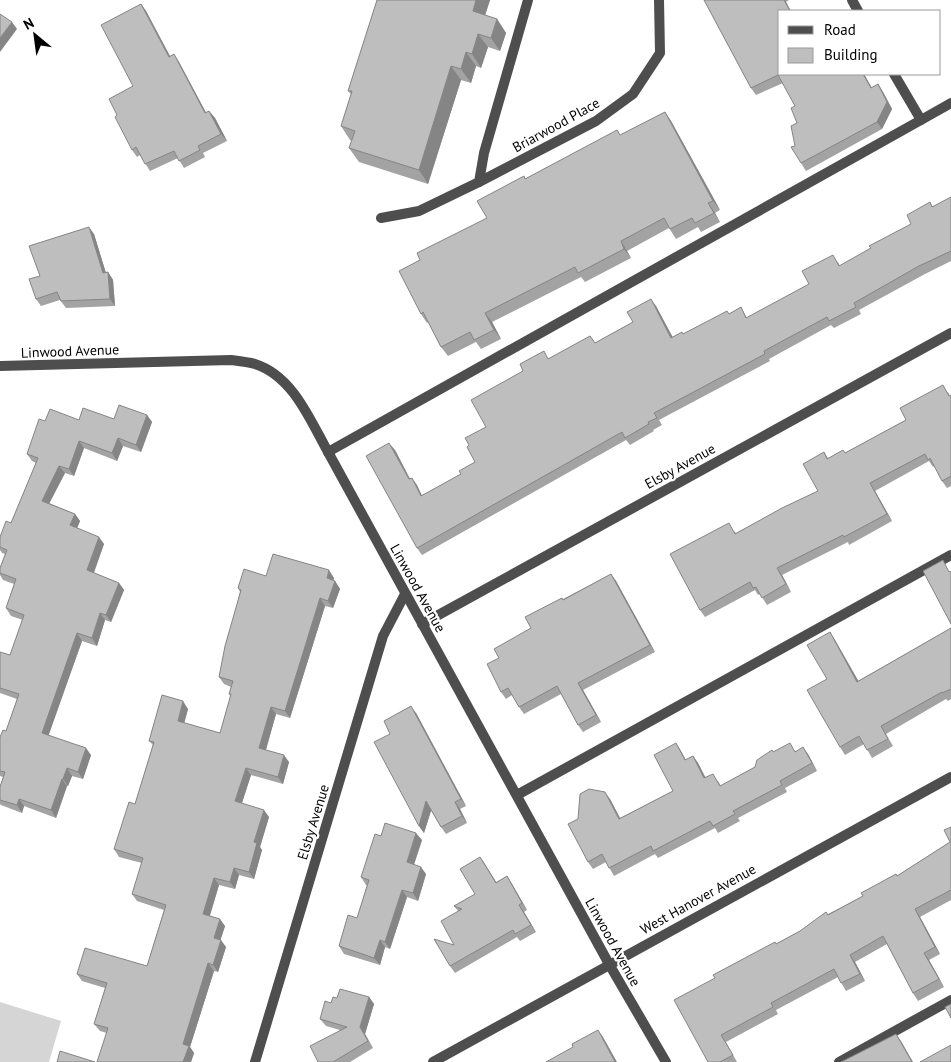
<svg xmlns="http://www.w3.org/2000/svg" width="951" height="1062" font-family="'PT Sans',sans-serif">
<rect width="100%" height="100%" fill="#fff"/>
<!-- green -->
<path fill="#d5d5d5" d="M0 1002 61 1021 49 1062H0Z"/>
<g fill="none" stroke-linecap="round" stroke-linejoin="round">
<!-- lane -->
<g stroke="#4e4e4e" stroke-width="10">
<path d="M852 0 858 11"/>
<path d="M921 120 951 103"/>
<path d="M328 452 921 120 894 74"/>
<path d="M517 795 951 555"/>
<path d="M839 1062 951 1000"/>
</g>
<!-- street -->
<g stroke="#4e4e4e" stroke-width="10">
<path d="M479 182 596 121 633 94 660 53 659 0"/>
<path d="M381 218 419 211 479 182 484 153 528 0"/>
<path d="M0 366 231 360C239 361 248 362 255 364 293 376 310 420 328 452L609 964 666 1062"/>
<path d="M422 624 951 333"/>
<path d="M255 1062 383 636 405 594"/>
<path d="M433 1062 951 777"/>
</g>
</g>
<!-- wall -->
<g fill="#a3a3a3">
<path d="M377 0H490L485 15 497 19 506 33 500 51 488 47 481 68 476 66 471 83 461 80 428 184 359 162 349 148 352 141 350 140 341 126 351 94 348 91Z"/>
<path d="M704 0H789L786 2 780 74H864L872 88 878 84 883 92 892 109 882 129 806 171 801 163 795 146 797 123 795 106 783 83 756 95 751 88Z"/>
<path d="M141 4 146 11 170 56 179 62 206 113 209 111 215 118 227 141 203 153 205 157 184 168 178 158 150 171 140 155 137 157 132 150 117 115 133 86Z"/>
<path d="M665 112 671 121 720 210 715 213 720 222 701 232 698 227 676 239 669 228 627 251 631 258 585 282 581 277 492 322 501 339 481 349 476 342 448 356 441 347 428 322 427 323 421 314 420 260 487 218 525 179 621 135Z"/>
<path d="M951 197V261L925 274 859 310 861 314 834 328 831 325 769 359 770 361 659 420 662 425 653 430 654 431 630 445 626 440 422 555 417 548 395 450 410 479 412 478 422 496 461 474 475 462 469 445 549 359 595 343 633 322 656 306 672 338 683 334 729 314 741 307 747 318 809 284 838 262 840 266 871 248 911 224 930 202 933 207Z"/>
<path d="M94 234 106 273 108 272 113 280 115 306 66 308 60 300 41 306 36 299 40 276Z"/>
<path d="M948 392 950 396 951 395V486L947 488 942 481 934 466 933 467 929 461 875 491 892 521 849 545 848 542 782 575 791 592 767 605 760 594 758 595 755 590 705 617 700 610 734 531 736 533 818 491 824 452 828 458 845 453 906 420Z"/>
<path d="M147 415 152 422 141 452 123 446 117 461 84 448 74 476 65 473 49 503 75 514 80 521 77 528 104 544 94 573 119 583 124 590 111 622 105 620 97 646 82 641 48 735 91 755 83 779 72 776 68 786H67L56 818 24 806 22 813 1 805 0 804V787L3 777 0 776V737L6 731 17 699 0 693V652L10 655 23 620 11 616 6 608 14 584 3 580 0 575V568L5 554 2 553 0 550V537L11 523 36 463 32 461 27 454 45 421 114 419Z"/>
<path d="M611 574 616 581 655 652 583 690 601 722 583 732 578 725 561 694 524 714 519 707 512 695 506 699 501 692 499 658 563 599Z"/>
<path d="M266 576 334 578 333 581H335L340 589 333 608 325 606 290 718 276 714 266 750 289 762 283 784 251 775 242 803 269 817 260 847 262 850 254 879 239 875 235 889 219 885 210 916 225 926 220 940 226 947 218 972 214 971 190 1047 194 1053 191 1062H97L107 1033 100 1031 94 1024 105 988 82 981 77 974 147 966 164 910 137 901 132 894 142 863 119 857 114 849 135 804 153 745 149 741 188 709 184 723 220 733 231 696 229 694 231 687 224 684 219 677 240 592 238 588Z"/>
<path d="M951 628V699L948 701 946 699 886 734 893 746 872 758 864 744 845 755 840 747 827 679 830 632 835 640 858 681Z"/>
<path d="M416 713 466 806 460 809 467 823 446 834 441 827 431 810 424 833 419 826 390 734Z"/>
<path d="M676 743 686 760 693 756 698 763 705 778 718 781 721 786 755 767 773 752 796 751 808 754 817 771 785 788 787 792 738 818 740 821 718 833 715 828 658 858 655 854 614 876 606 862 593 869 588 862 578 819 610 799 620 818 673 791Z"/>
<path d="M951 827V900L920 917 940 954 929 960 944 987 918 1001 913 993 887 944 855 962 865 981 846 991 838 977 776 1010 778 1014 726 1042 737 1062H708L715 978 800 931 828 914 863 896 897 876 950 842Z"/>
<path d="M381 836 422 840 414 865 426 874 418 901 407 897 390 949 385 947 380 965 344 954 339 946 357 918 367 885H366L361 877Z"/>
<path d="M480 857 496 882 507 876 512 884 527 910 524 912 536 932 520 941 517 937 455 973 450 966 454 945 458 911 454 906 475 894Z"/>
<path d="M369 997 374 1004 365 1034 373 1048 350 1062H318L340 1030 326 1026 320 1019 331 1003 337 998Z"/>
</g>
<!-- shaded-wall -->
<g fill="#858585">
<path d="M476 0H490L482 25 473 11Z"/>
<path d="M784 0H785L791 11H790Z"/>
<path d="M141 4 146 11 174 64 169 57Z"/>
<path d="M497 19 506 33 500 51 491 38Z"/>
<path d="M12 22 17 29 0 52V38Z"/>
<path d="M478 34 488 47 481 68 472 54Z"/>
<path d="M466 52 476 66 471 83 461 69Z"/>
<path d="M174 54 179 62 210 120 205 113Z"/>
<path d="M451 66 461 80 428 184 419 170Z"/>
<path d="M863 74H864L876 96 871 88Z"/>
<path d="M878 84 883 92 892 109 882 129 877 122Z"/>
<path d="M209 111 215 118 227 141 221 134Z"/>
<path d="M665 112 671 121 720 210 713 201Z"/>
<path d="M708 203 715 213 720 222 714 213Z"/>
<path d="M89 227 94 234 108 280 103 273Z"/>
<path d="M621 241 627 251 631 258 624 249Z"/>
<path d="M108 272 113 280 115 306 110 299Z"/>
<path d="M651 299 656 306 677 345 671 338Z"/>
<path d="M485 313 492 322 501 339 494 330Z"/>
<path d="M147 415 152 422 141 452 136 445Z"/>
<path d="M118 438 123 446 117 461 112 453Z"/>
<path d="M79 441 84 448 74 476 69 469Z"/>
<path d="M389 443 395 450 414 487 409 479Z"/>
<path d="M59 466 65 473 47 508 42 501Z"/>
<path d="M412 478 417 485 426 504 421 496Z"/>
<path d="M870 483 875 491 892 521 887 514Z"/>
<path d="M75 514 80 521 75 533 70 525Z"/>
<path d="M99 537 104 544 92 577 87 570Z"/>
<path d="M777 568 782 575 791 592 786 584Z"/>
<path d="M329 570 334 578 332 586 327 578Z"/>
<path d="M611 574 616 581 655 652 650 645Z"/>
<path d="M335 581 340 589 333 608 328 601Z"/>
<path d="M119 583 124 590 111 622 106 615Z"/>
<path d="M320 598 325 606 290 718 285 711Z"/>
<path d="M100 613 105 620 97 646 92 638Z"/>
<path d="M830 632 835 640 863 689 857 682Z"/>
<path d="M77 633 82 641 47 740 42 733Z"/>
<path d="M578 683 583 690 601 722 596 715Z"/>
<path d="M183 701 188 709 183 728 178 721Z"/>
<path d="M411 706 416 713 466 806 461 799Z"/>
<path d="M271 707 276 714 264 756 259 748Z"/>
<path d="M676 743 681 751 690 768 685 760Z"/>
<path d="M803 747 808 754 817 771 812 763Z"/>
<path d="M86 748 91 755 83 779 78 772Z"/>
<path d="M284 755 289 762 283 784 278 777Z"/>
<path d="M693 756 698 763 710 786 704 778Z"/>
<path d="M67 768 72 776 68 786 63 779Z"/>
<path d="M246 768 251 775 240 809 235 801Z"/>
<path d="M62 779 67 786 56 818 51 810Z"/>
<path d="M605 792 610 799 624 826 619 819Z"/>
<path d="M19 799 24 806 22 813 17 805Z"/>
<path d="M426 801 432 808 424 833 419 826Z"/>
<path d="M455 802 460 809 467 823 462 816Z"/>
<path d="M264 810 269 817 260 847 262 850 254 879 249 872 254 842Z"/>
<path d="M416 833 422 840 412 870 407 862Z"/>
<path d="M480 857 485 864 501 890 496 883Z"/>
<path d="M421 867 426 874 418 901 413 893Z"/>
<path d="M234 868 239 875 235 889 230 882Z"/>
<path d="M507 876 512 884 527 910 522 903Z"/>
<path d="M214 878 219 885 208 921 203 914Z"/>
<path d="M402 890 407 897 390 949 385 942Z"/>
<path d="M519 905 524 912 536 932 531 925Z"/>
<path d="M915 909 920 917 940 954 935 947Z"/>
<path d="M220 919 225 926 219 945 214 938Z"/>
<path d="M221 940 226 947 218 972 213 965Z"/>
<path d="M380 940 385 947 380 965 374 958Z"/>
<path d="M924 953 929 960 944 987 939 979Z"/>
<path d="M850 955 855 962 865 981 860 974Z"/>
<path d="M208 963 214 971 190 1047 194 1053 191 1062H183V1044Z"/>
<path d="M369 997 374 1004 365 1034 373 1048 360 1027Z"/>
<path d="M598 1030 603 1037 617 1062H615Z"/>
<path d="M896 1034 901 1041 913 1062H912Z"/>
</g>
<!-- building -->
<g fill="#bebebe" stroke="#858585">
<path d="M377 0H476L473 11 497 19 491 38 478 34 472 54 466 52 461 69 451 66 419 170 349 148 355 131 341 126 352 91H348Z"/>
<path d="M704 0H784L790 11H780V74H863L871 88 878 84 887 102 877 122 801 163 791 147 795 146 791 126 797 123 791 108 795 106 778 75 751 88Z"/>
<path d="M141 4 169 57 174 54 205 113 209 111 221 134 198 146 200 150 179 161 174 151 145 164 136 147 132 150 115 117 117 115 109 99 133 86 101 25Z"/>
<path d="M0 14 12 22 0 38Z"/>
<path d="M665 112 713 201 708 203 714 213 695 223 692 218 670 229 664 218 621 241 624 249 578 273 575 267 485 313 494 330 474 340 470 332 441 347 423 312 421 314 399 271 420 260 417 253 487 218 477 201 524 176 525 179 617 130 620 135Z"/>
<path d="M951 197V251L919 266 868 295 854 303 856 307 829 321 827 317 764 351 765 354 654 413 657 418 648 422 649 424 625 438 622 432 417 548 366 456 389 443 409 479 412 478 421 496 461 474 459 471 475 462 467 447 469 445 465 438 486 427 471 400 523 371 520 364 544 351 548 359 590 336 595 343 633 322 627 312 651 299 671 338 682 332 683 334 727 311 729 314 741 307 746 318 809 284 802 271 833 255 839 266 871 248 869 246 911 224 907 215 930 202 932 207Z"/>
<path d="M89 227 103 273 108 272 110 299 61 301 57 292 36 299 29 279 40 276 29 246Z"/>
<path d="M943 385 949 396 951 395V476L942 481 930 458 928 460 925 454 870 483 887 514 844 537 843 535 777 568 786 584 762 598 756 587 753 588 750 582 700 610 670 554 729 523 735 534 782 508 818 491 803 464 824 452 827 459 843 450 845 453 906 420 900 408Z"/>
<path d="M119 405 147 415 136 445 118 438 112 453 79 441 69 469 59 466 42 501 75 514 70 525 99 537 87 570 119 583 106 615 100 613 92 638 77 633 42 733 86 748 78 772 67 768 63 779H62L51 810 19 799 17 805 0 800V787L5 772 0 771V737L3 730 6 731 19 694 0 688V652L10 655 24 615 6 608 16 579 0 573V568L7 550 0 547V537L6 521 11 523 38 458 27 454 39 419 45 421 50 409 79 420 83 408 114 419Z"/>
<path d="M273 554 329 570 327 578 335 581 328 601 320 598 285 711 271 707 259 748 284 755 278 777 246 768 235 801 264 810 254 842 257 843 249 872 234 868 230 882 214 878 203 914 220 919 214 938 221 940 213 965 208 963 183 1044 189 1046 183 1062H97L108 1028 94 1024 107 983 77 974 85 948 147 966 166 905 132 894 143 858 114 849 129 802 135 804 154 742 149 741 162 695 183 701 178 721 220 733 231 694H229L233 681 219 677 225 646 241 590 238 588 244 569 266 576Z"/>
<path d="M943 560 949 572 950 571 951 573V624L923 571Z"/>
<path d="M611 574 650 645 578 683 596 715 578 725 557 686 519 707 508 688 501 692 487 664 499 658 494 649 531 628 525 617 562 598 563 600Z"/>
<path d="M951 628V689L942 693V692L881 726 888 739 867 750 859 736 840 747 807 690 827 679 807 645 830 632 857 682Z"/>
<path d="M411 706 461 799 455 802 462 816 441 827 426 801 419 826 374 742 390 734 384 721Z"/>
<path d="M676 743 685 760 693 756 704 778 713 774 720 786 755 767 757 760 772 750 773 752 790 743 795 752 803 747 812 763 780 781 782 785 733 811 735 814 713 826 710 821 653 851 651 846 609 868 602 854 588 862 568 824 578 819 580 794 589 789 605 792 619 819 673 791 654 755Z"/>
<path d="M385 823 416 833 407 862 421 867 413 893 402 890 385 942 380 940 374 958 339 946 348 915 357 918 369 880 361 877 375 834 381 836Z"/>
<path d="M951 827V890L915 909 935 947 924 953 939 979 913 993 883 936 850 955 860 974 841 983 834 969 771 1003 773 1007 721 1035 733 1055 720 1062H708L674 1000 715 978 713 975 775 942 776 944 800 931 826 912 828 915 863 896 861 893 896 874 897 876 950 842 944 830Z"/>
<path d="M480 857 496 883 507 876 522 903 519 905 531 925 515 934 513 930 450 966 434 939 454 945 441 921 462 909 454 906 475 894 460 869Z"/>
<path d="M340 989 369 997 360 1027 368 1041 333 1062H318L310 1046 347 1027 320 1019 325 1001 331 1003 333 997 337 998Z"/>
<path d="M951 1004V1018L945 1007Z"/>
<path d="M598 1030 615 1062H546L573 1047 572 1044Z"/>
<path d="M896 1034 912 1062H841Z"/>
<path d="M951 1045V1062H920Z"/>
<path d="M60 1051 95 1062H57Z"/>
</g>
<g text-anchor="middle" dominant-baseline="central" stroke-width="4.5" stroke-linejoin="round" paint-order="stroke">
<!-- street labels -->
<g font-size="14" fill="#000" stroke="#fff">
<text transform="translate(556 125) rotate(-29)">Briarwood Place</text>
<text transform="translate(70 351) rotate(-2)">Linwood Avenue</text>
<text transform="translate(680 466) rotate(-29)">Elsby Avenue</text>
<text transform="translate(418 588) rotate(61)">Linwood Avenue</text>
<text transform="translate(313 822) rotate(-73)">Elsby Avenue</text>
<text transform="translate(698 899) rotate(-29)">West Hanover Avenue</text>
<text transform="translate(613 942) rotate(61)">Linwood Avenue</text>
</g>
</g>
<!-- legend -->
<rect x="778" y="10" width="162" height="65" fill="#ffffff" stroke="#999999"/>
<rect x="788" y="26" width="25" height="8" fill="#4e4e4e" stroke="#999999"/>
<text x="824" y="35" font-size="15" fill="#000000">Road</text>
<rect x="788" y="48" width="25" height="15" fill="#bebebe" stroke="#999999"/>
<text x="824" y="60" font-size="15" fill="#000000">Building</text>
<!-- north arrow -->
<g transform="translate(35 35) rotate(331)" stroke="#ffffff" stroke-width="4" paint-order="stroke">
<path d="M0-4L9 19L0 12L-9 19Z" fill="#000000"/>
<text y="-8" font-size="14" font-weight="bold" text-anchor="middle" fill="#000000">N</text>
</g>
</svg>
